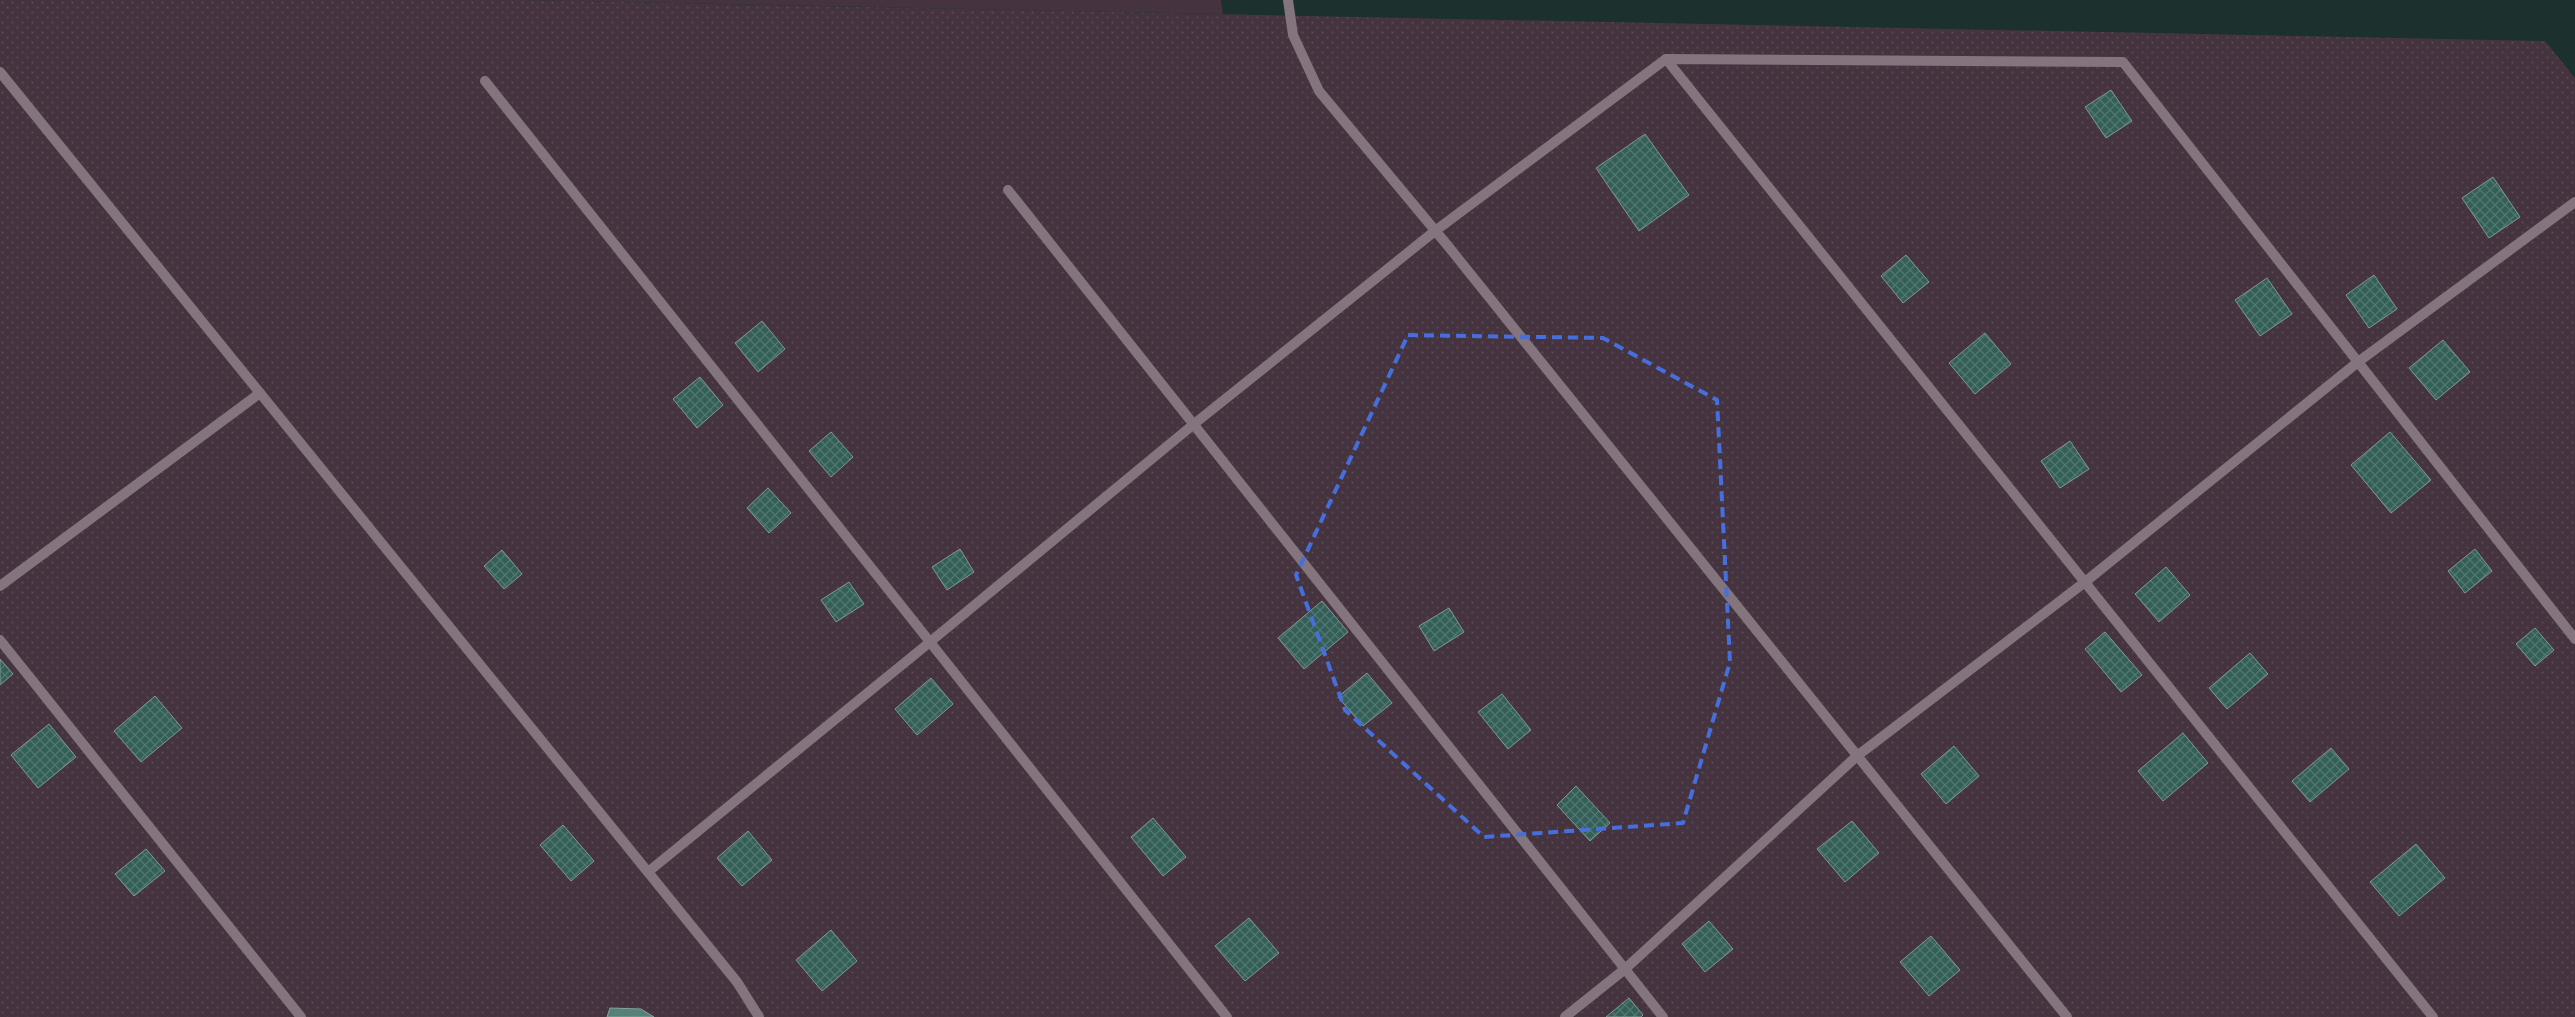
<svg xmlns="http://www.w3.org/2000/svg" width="2575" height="1017" font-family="Manrope,sans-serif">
<defs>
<pattern id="garden-dots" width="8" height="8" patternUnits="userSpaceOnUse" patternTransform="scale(1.25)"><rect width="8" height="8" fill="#45343f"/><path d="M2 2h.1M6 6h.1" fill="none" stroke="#574852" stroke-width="1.8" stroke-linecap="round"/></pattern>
<pattern id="building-cross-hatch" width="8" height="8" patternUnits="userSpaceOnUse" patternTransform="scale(1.25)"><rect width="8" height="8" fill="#345f59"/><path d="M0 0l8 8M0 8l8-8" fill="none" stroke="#517771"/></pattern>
</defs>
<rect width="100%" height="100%" fill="#1c302d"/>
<!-- grass -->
<path fill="#45343f" d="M519 0H1221L1223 14Z"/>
<!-- garden -->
<path fill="url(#garden-dots)" d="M0 0H519L2545 41 2575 78V1017H0Z"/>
<!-- water -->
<path fill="#55817a" stroke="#81a49e" d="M610 1008 641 1009 654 1017H607Z"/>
<!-- building -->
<g fill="url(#building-cross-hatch)" stroke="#809794">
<path d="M2111 90 2132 121 2106 138 2085 107Z"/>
<path d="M1645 134 1689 195 1639 231 1596 168Z"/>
<path d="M2493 177 2520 217 2489 238 2462 198Z"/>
<path d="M1906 255 1929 282 1903 303 1881 276Z"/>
<path d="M2374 275 2397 309 2369 328 2346 295Z"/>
<path d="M2267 278 2292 314 2260 336 2235 300Z"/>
<path d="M762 321 785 349 758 372 735 343Z"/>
<path d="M1985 333 2011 364 1975 394 1949 363Z"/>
<path d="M2443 340 2470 372 2436 400 2409 368Z"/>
<path d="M700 377 723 405 697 428 673 399Z"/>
<path d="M831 432 853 457 831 477 809 451Z"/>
<path d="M2390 432 2431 480 2391 513 2351 465Z"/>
<path d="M2070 441 2089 469 2060 488 2041 461Z"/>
<path d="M768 488 791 513 769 533 747 508Z"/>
<path d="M960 549 974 572 947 590 932 567Z"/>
<path d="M2475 549 2492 571 2465 593 2448 571Z"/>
<path d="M502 550 522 574 504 589 484 566Z"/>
<path d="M2166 567 2190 595 2159 622 2135 594Z"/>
<path d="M849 582 864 604 836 622 821 600Z"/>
<path d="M1322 601 1348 632 1304 669 1278 638Z"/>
<path d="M1449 608 1464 632 1434 651 1419 626Z"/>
<path d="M2535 628 2554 650 2535 666 2516 644Z"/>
<path d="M2105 632 2142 675 2121 692 2085 649Z"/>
<path d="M2250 653 2268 674 2227 709 2209 688Z"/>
<path d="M0 659 13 674 0 685Z"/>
<path d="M1367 673 1392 703 1363 726 1338 697Z"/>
<path d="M931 678 953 704 917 735 895 709Z"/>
<path d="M1502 694 1531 730 1508 749 1478 712Z"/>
<path d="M155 696 182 728 141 762 114 731Z"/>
<path d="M49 724 76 757 38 788 11 755Z"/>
<path d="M2183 733 2208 763 2163 801 2138 771Z"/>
<path d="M1954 746 1979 776 1946 804 1921 774Z"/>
<path d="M2331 748 2349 769 2310 802 2292 781Z"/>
<path d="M1576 786 1610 823 1590 841 1557 805Z"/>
<path d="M1153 818 1186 857 1163 876 1131 837Z"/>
<path d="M1852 821 1879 853 1845 882 1817 849Z"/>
<path d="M563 825 594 861 571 881 540 845Z"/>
<path d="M748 831 772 860 742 886 717 858Z"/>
<path d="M2416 844 2445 878 2399 916 2370 882Z"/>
<path d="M146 849 165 871 134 896 115 874Z"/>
<path d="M1249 918 1279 953 1245 981 1215 946Z"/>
<path d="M1709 921 1733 949 1705 972 1682 944Z"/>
<path d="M831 930 857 961 822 991 796 960Z"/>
<path d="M1931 936 1960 970 1929 996 1900 962Z"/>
<path d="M1629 998 1643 1015 1641 1017H1606Z"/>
</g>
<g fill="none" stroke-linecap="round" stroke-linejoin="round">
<!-- service -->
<g stroke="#83747d" stroke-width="10">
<path d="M1288 0 1293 35 1319 91 1448 246 2067 1017"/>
<path d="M1666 59 2433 1017"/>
<path d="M0 72 737 982 759 1017"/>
<path d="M485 81 930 642 1194 424 1435 231 1666 59 2123 62 2575 639"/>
<path d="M1008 190 1663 1017"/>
<path d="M0 586 260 393"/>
<path d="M0 640 301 1017"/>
<path d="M648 872 930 642 1227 1017"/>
<path d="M1565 1017 1625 969 1857 756 2085 582 2358 362 2575 202"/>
</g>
</g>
<!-- marked area -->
<path fill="none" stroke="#466fdd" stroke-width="4" stroke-dasharray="10 6" stroke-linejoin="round" d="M1408 335 1603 338 1717 400 1730 662 1683 823 1484 837 1345 710 1296 575Z"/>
</svg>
